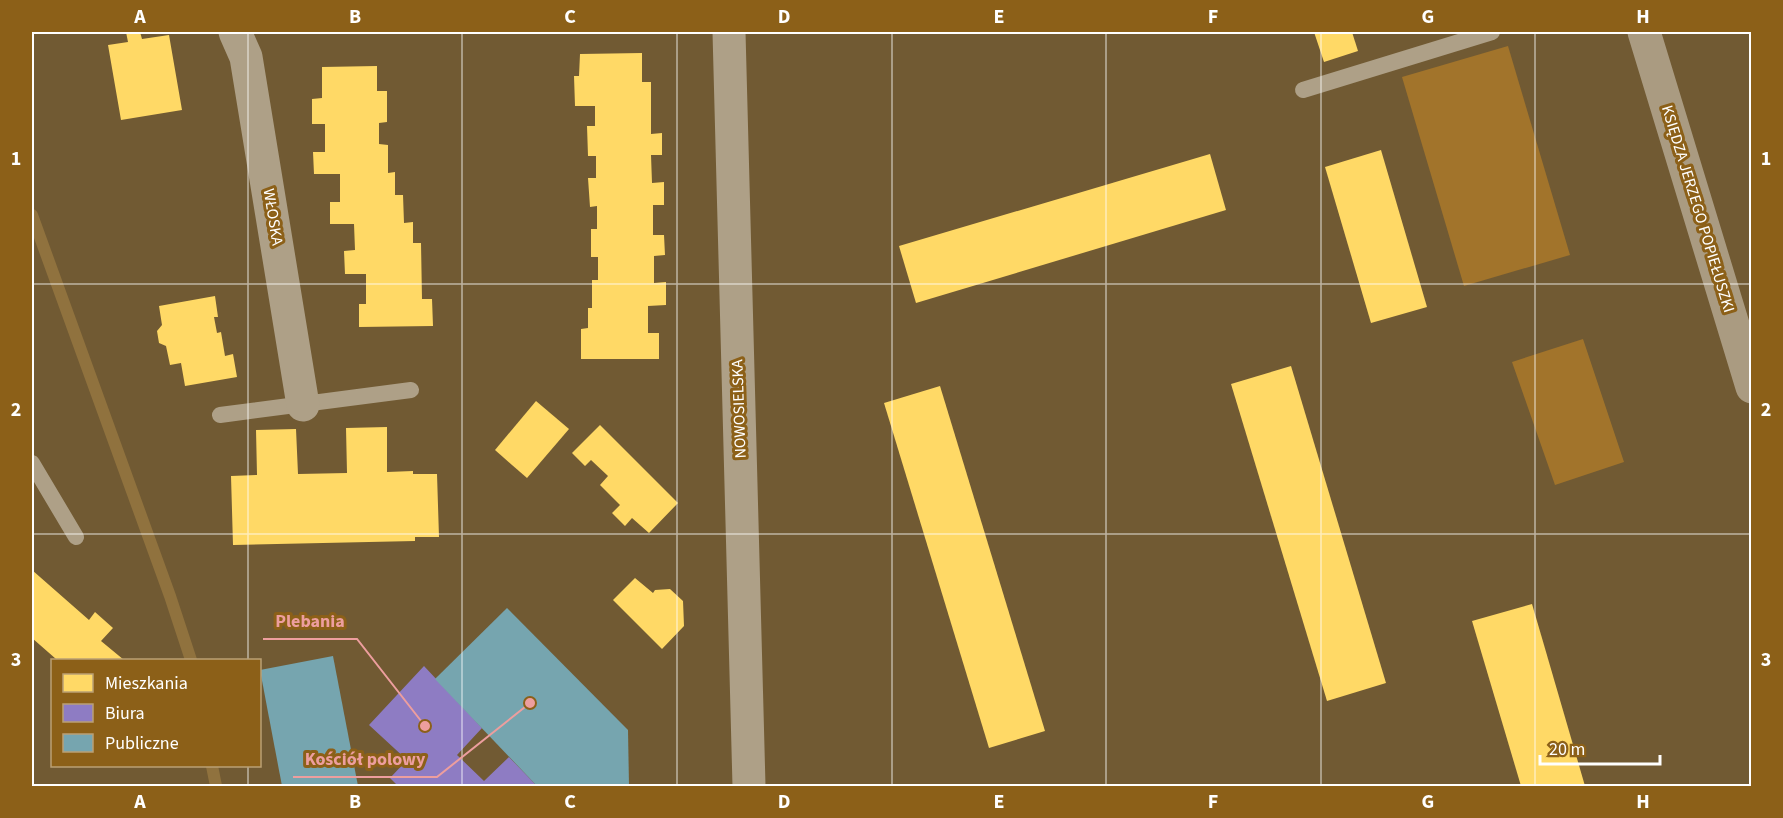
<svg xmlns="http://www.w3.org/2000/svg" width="1783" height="818" font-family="'Source Sans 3',sans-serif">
<rect width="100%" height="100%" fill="#715a33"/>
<!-- green -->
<g fill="#a2742b">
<path d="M1508 46 1570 255 1464 286 1402 77Z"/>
<path d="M1583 339 1624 462 1555 485 1512 362Z"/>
</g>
<!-- homes -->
<g fill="#ffd966">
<path d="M126 32H140L142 39 169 35 182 110 121 120 108 45 128 42Z"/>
<path d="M1314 32H1352L1358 51 1324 62Z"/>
<path d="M642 53V82H651V134L662 133V155H651L652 183 664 182V205H653V235H664L665 255 654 256V283L666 282V305L648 306V333H659V359H581V329L588 328V308H592V280H598V257H591V229H597V206L590 207 588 178H596V156H588L587 126H595V106H575L574 76H579L580 54Z"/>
<path d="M377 66V91H387V122L379 123V144L388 145V173L395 172V195H403L404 223 413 222V243H421L422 299H432L433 326 359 327V304H366V274H345L344 251 355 250 354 224H330V202H340V174H314L313 152H325V124H312V99L322 98V67Z"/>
<path d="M1381 150 1427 307 1371 323 1325 167Z"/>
<path d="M1210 154 1226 210 916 303 899 246Z"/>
<path d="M215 296 218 317H214L217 333 221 332 225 356 233 354 237 377 185 386 181 363 170 365 166 346 159 343 157 331 162 325 159 306Z"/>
<path d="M1291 366 1386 683 1327 701 1231 384Z"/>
<path d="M940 386 1045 731 989 748 884 403Z"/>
<path d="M536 401 569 429 527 478 495 450Z"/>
<path d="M600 425 678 503 649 533 632 518 625 526 612 513 620 505 600 485 608 476 591 460 585 466 572 453Z"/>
<path d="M387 427V472L413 471V474H437L439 537H415V541L233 545 231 476 257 475 256 430 296 429 298 474 347 473 346 428Z"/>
<path d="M32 570 89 620 95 612 113 628 101 641 124 660H54L56 659 32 638Z"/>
<path d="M635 578 653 593 655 590 670 589 683 601 684 626 662 649 613 600Z"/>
<path d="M1532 604 1544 645 1585 786H1521L1472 621Z"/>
</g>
<!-- offices -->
<path fill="#8e7cc3" d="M424 666 482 728 457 755 484 781 509 757 537 786H398L390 778 407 760 369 725Z"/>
<!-- public -->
<g fill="#76a5af">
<path d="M507 608 628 730 629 786H537L435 679Z"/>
<path d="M333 656 358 786H282L260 670Z"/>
</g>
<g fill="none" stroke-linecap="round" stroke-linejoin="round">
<!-- stream -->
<g stroke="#90723e" stroke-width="12">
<path d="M32 215 170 596 191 660"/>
<path d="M212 766 216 786"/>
</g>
<!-- lane -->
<g stroke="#aea087" stroke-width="16">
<path d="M1303 90 1492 32"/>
<path d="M220 415 411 390"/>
<path d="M32 463 76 537"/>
</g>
<!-- street -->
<g stroke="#aea087" stroke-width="33">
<path d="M235 32 246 57 303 405"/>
<path d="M729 32 749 786"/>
</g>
<!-- secondary -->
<path stroke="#aa9b81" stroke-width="33" d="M1644 32 1752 387"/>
</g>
<!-- grid -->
<path fill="none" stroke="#fff" stroke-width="1.5" stroke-opacity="0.55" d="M248 32V660M462 32V786M677 32V786M892 32V786M1106 32V786M1321 32V786M1535 32V786M32 284H1752M32 534H1752M248 766V786"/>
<g text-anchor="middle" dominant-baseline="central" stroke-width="6" stroke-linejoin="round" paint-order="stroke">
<!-- street labels -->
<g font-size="16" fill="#fff" stroke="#8c6018">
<text transform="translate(1698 209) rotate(73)">KSIĘDZA JERZEGO POPIEŁUSZKI</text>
<text transform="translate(273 217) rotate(81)">WŁOSKA</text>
<text transform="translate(739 409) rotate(-92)">NOWOSIELSKA</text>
</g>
</g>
<!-- callouts -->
<path fill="none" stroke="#ed9e9e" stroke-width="2" d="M425 726L357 639H263M530 703L437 777H293"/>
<g fill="#ed9e9e" stroke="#8c6018" stroke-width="2">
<circle cx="425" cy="726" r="6"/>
<circle cx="530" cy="703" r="6"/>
</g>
<g font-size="18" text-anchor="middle" font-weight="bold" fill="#ed9e9e" stroke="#8c6018" stroke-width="6" stroke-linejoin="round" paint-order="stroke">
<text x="310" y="627">Plebania</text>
<text x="365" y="765">Kościół polowy</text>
</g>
<!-- border -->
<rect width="1783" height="818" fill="none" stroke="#8c6018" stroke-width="66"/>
<!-- legend -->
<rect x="51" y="659" width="210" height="108" fill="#8c6018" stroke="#baa074" stroke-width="1.5"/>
<rect x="63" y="674" width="30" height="18" fill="#ffd966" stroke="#baa074" stroke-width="1.5"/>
<text x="105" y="689" font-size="18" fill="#ffffff">Mieszkania</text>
<rect x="63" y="704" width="30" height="18" fill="#8e7cc3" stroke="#baa074" stroke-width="1.5"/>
<text x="105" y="719" font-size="18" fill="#ffffff">Biura</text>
<rect x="63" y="734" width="30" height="18" fill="#76a5af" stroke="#baa074" stroke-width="1.5"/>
<text x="105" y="749" font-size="18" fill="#ffffff">Publiczne</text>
<!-- scale -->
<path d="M1540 755v9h120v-9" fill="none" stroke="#ffffff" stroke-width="3"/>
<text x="1549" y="755" font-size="18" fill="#ffffff" stroke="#8c6018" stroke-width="4.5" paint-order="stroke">20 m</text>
<rect x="33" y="33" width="1717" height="752" fill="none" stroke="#fff" stroke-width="2"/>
<g font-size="20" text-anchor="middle" font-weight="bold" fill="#fff">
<text x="140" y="23">A</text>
<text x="355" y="23">B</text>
<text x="570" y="23">C</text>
<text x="784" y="23">D</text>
<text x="999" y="23">E</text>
<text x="1213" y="23">F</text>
<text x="1428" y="23">G</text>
<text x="1643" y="23">H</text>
<text x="16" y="165">1</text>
<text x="1766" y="165">1</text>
<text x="16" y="416">2</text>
<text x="1766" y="416">2</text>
<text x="16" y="666">3</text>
<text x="1766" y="666">3</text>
<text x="140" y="808">A</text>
<text x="355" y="808">B</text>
<text x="570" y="808">C</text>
<text x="784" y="808">D</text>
<text x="999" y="808">E</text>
<text x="1213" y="808">F</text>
<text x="1428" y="808">G</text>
<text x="1643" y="808">H</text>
</g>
</svg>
